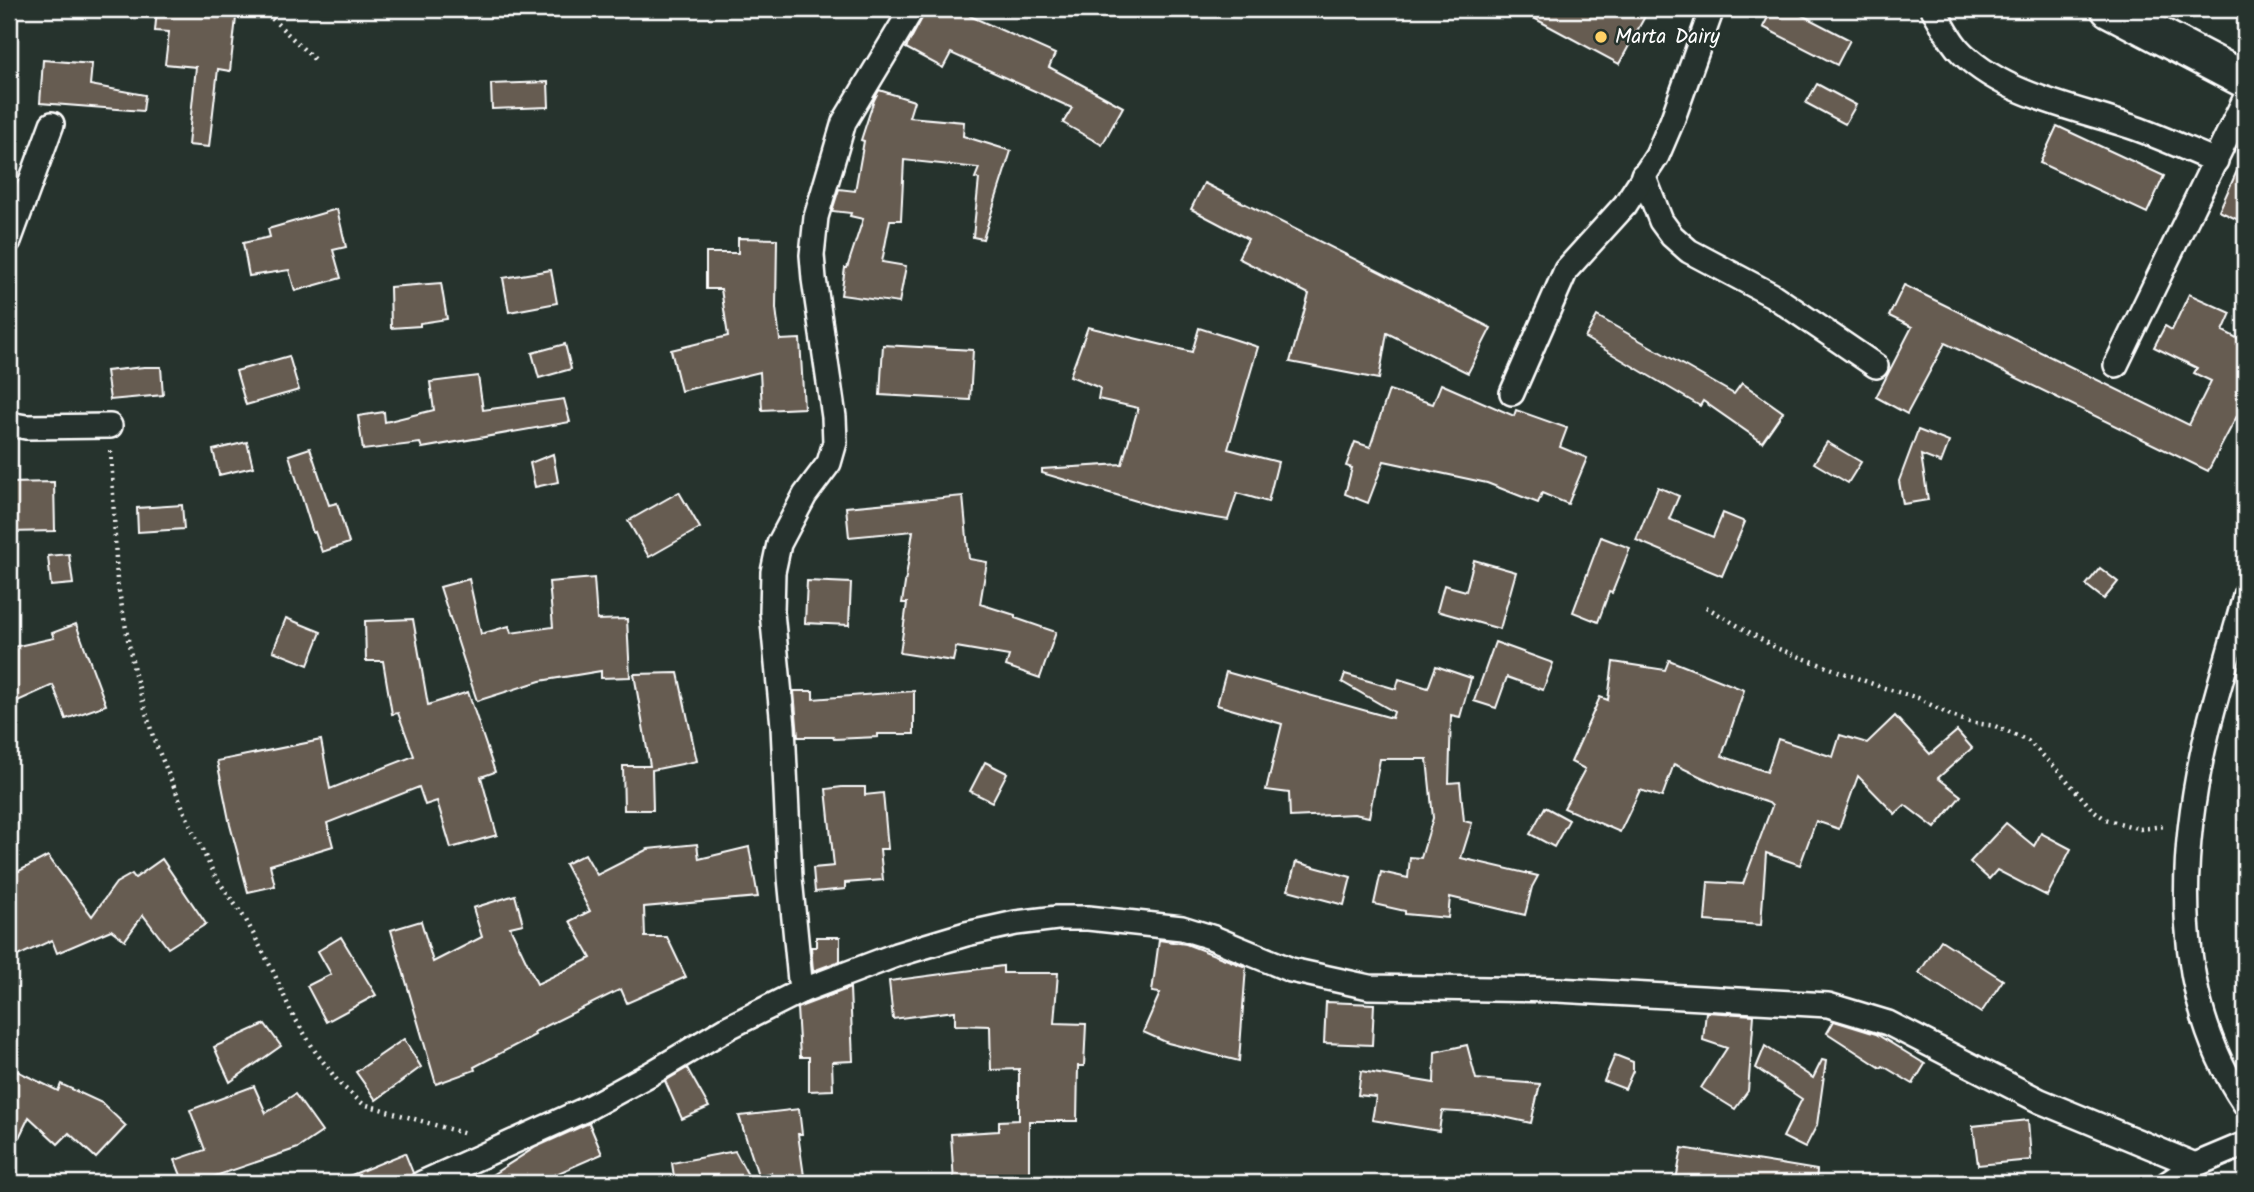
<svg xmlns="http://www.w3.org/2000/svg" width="2254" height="1192" font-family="Kalam,sans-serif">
<rect width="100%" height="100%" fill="#26332d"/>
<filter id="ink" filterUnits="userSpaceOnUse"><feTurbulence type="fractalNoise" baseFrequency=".0143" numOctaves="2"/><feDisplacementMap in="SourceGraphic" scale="14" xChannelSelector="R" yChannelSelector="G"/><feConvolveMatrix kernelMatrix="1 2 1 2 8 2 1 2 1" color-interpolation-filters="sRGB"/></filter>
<g filter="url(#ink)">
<!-- building -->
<g fill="#665b51" stroke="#fff" stroke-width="2">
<path d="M157 9H237L230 71 218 69 209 147 188 145 196 67 165 64 169 32 155 31Z"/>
<path d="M927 9H974L970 16 1055 54 1049 67 1123 107 1102 145 1063 123 1072 108 951 53 943 68 906 48Z"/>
<path d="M1517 9H1649L1619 64Z"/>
<path d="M1772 9H1790L1850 40 1837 65 1763 27Z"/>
<path d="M43 60 92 64 90 85 145 95 143 111 40 103Z"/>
<path d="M548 82 549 107 492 109 491 84Z"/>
<path d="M1817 84 1856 105 1845 124 1806 103Z"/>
<path d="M879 90 914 101 909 117 964 122 963 136 1011 151 983 239 973 237 979 179 975 178 979 168 904 160 901 220H890L882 262 906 266 899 303 841 295 845 268H847L863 219 850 216 851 213 832 211 839 189 855 191 864 141 861 140 874 100Z"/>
<path d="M2057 126 2164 176 2147 213 2040 163Z"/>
<path d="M2245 153V223L2219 211Z"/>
<path d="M1204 183 1491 328 1468 373 1387 333 1379 379 1290 362 1309 294 1238 258 1248 239 1191 209Z"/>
<path d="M337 209 346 247 333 250 341 278 295 291 289 270 249 276 243 243 270 237 268 229Z"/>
<path d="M738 238 777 239 776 308 780 340 800 339 804 408 762 410 760 372 681 391 671 350 728 336 721 289H706V253H738Z"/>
<path d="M551 270 557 303 509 312 503 278Z"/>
<path d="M441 283 447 319 420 323V326L391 328 390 287Z"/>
<path d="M1904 285 2189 425 2211 381 2194 373 2197 368 2154 347 2165 326 2172 330 2189 294 2231 313 2223 331 2245 342V401L2208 471 1945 343 1907 414 1876 397 1912 327 1889 316Z"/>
<path d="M1597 316 1734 394 1742 383 1783 412 1762 442 1703 401 1700 406 1585 338Z"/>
<path d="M1088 327 1192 352 1199 328 1258 347 1228 449 1278 462 1268 502 1237 493 1228 520 1167 510 1042 473V469L1122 464 1138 408 1098 399 1100 388 1070 376Z"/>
<path d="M565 344 571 369 539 378 532 353Z"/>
<path d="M883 345 973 350 970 400 880 395Z"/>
<path d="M289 356 299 390 246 405 236 371Z"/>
<path d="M144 367H161L163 395 110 400 106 371Z"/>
<path d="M478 376 483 410 564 399 570 422 422 448 420 443 363 450 358 416 384 412 385 422 434 410 430 382Z"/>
<path d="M1441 384 1514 416 1516 410 1567 428 1560 447 1587 458 1568 504 1542 493 1538 503 1487 483 1384 461 1368 503 1345 494 1352 468 1346 466 1355 442 1370 447 1389 390 1433 404Z"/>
<path d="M1918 430 1949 442 1941 463 1921 455 1928 500 1903 504 1899 481Z"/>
<path d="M247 442 253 467 219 475 213 450Z"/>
<path d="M1827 442 1861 462 1848 483 1814 463Z"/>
<path d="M310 448 329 505 337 503 349 543 322 552 315 532 313 533 289 455Z"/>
<path d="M553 454 558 482 535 487 530 463Z"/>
<path d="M54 482 55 531 9 532V483Z"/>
<path d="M1658 487 1679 496 1669 519 1713 537 1723 513 1745 522 1722 576 1636 540Z"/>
<path d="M679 492 700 528 649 557 628 521Z"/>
<path d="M963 496 969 559 987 562 980 604 1015 615V618L1056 632 1040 678 1006 666 1009 656 956 647 953 661 900 653 907 603H902L913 531 849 537 846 507Z"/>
<path d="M182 505 184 529 138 532 137 508Z"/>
<path d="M1601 537 1630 548 1612 593 1609 592 1598 622 1573 612Z"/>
<path d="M69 554 73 584 51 586 48 556Z"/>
<path d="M1474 560 1516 572 1500 629 1437 611 1444 585 1466 591Z"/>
<path d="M2100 568 2118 582 2104 599 2086 585Z"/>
<path d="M594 578 597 620 627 619 630 677 601 678V671L540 681 477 701 440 587 469 579 481 634 509 626 511 633 553 627 549 582Z"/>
<path d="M807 581 851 583 849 625 805 623Z"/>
<path d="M286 618 321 632 308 665 273 651Z"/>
<path d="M413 619 428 705 468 692 495 772 481 777 497 835 451 848 437 801 425 805 419 787 327 823 333 846 270 865 275 886 248 892 230 825 217 761 321 740 330 789 414 756 398 713 392 714 383 661H366L365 621Z"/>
<path d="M76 624 106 705 66 719 53 685 9 705V648L54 638 52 633Z"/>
<path d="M1495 642 1553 663 1543 690 1507 677 1496 708 1474 701Z"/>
<path d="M1669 660 1744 690 1722 756 1767 772 1778 739 1833 757 1840 735 1867 743 1895 716 1930 754 1957 731 1972 748 1938 778 1961 796 1935 828 1905 805 1895 814 1858 776 1839 829 1816 821 1800 865 1766 853 1761 925 1705 921 1708 882 1743 884 1772 806 1769 803 1727 789 1674 764 1662 797 1640 790 1620 832 1564 808 1585 769 1571 762 1600 697 1608 700 1613 662 1665 670Z"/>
<path d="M1436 666 1471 678 1460 717 1451 715 1449 783 1460 782 1464 821 1472 823 1461 858 1538 876 1532 887 1525 915 1450 897 1448 918 1405 914V911L1374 904 1381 872 1408 878 1410 857 1421 858 1433 818 1427 759H1380L1369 817 1354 814 1290 817 1289 793 1266 790 1282 724 1217 705 1226 672 1392 718 1394 712 1342 682 1345 674 1396 689 1399 679 1428 688Z"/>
<path d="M678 673 697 761 652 770 653 810H624L623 766H650L634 674Z"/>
<path d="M794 691H813V699L914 691V734H878V737L834 739 833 737H798Z"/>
<path d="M985 762 1007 773 992 802 970 791Z"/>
<path d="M842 787H865V795L883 793 888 849H880L883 880 845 883V889L815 892 813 868 834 866 826 789Z"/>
<path d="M1545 807 1569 820 1554 847 1530 834Z"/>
<path d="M2006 823 2034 846 2041 833 2071 849 2047 896 1997 870 1989 879 1970 862Z"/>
<path d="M697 844 699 859 749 847 758 897 644 907 645 937H667L686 977 627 1003 621 989 534 1032 535 1035 474 1067 475 1070 436 1084 391 930 421 921 433 962 482 937 473 908 515 895 523 924 510 927 537 984 591 958 570 921 590 911 565 864 585 854 597 875 648 849Z"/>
<path d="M48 856 92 916 116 883 132 874 135 878 162 859 206 924 168 948 143 915 125 940 111 930 57 953 52 940 9 960V921L17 917 9 900V876Z"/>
<path d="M1296 862 1351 877 1344 905 1288 890Z"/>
<path d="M341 937 376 995 326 1022 307 986 331 974 318 951Z"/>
<path d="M816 937H840V961L813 971 811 947H816Z"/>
<path d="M1159 940 1186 944 1246 967 1239 1061 1168 1043 1143 1032 1160 993 1152 992Z"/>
<path d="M1941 940 2003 980 1981 1013 1919 973Z"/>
<path d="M1003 966V973H1058L1054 1023 1086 1024 1084 1066H1078L1077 1121H1029V1183H954L951 1134 999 1131V1121L1019 1120V1069L991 1070 990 1026 955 1025V1011L893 1019 889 981Z"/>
<path d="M850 988 853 1061 832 1062 833 1090 809 1091V1057H800L797 1008Z"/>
<path d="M1326 1002 1374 1004 1372 1045 1324 1043Z"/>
<path d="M1706 1012 1754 1015 1748 1091 1735 1109 1701 1088 1727 1048 1703 1040Z"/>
<path d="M1834 1021 1876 1034 1925 1064 1913 1084 1883 1066 1881 1068 1827 1033Z"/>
<path d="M265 1024 281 1046 230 1082 214 1047Z"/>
<path d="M404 1039 421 1067 376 1100 356 1072Z"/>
<path d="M1467 1045 1476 1079 1540 1084 1531 1123 1490 1114 1442 1111 1439 1131 1372 1120 1376 1097 1358 1095 1361 1071 1434 1083 1435 1052Z"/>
<path d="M1765 1046 1813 1078 1822 1060 1826 1061 1817 1125 1805 1148 1783 1137 1802 1099 1756 1068Z"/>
<path d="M1615 1055 1633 1062V1071L1625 1089 1604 1081Z"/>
<path d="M687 1068 709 1107 682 1119 665 1081Z"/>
<path d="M15 1070 58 1091 61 1084 102 1103 126 1126 96 1158 69 1133 58 1144 29 1117 9 1158V1082Z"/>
<path d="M254 1086 266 1113 295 1094 322 1132 298 1148 195 1183H184L175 1160 205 1150 190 1110Z"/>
<path d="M799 1109 802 1134H798L805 1183H773L771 1173 758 1175 739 1116Z"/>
<path d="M2028 1120 2031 1160 1978 1165 1973 1126Z"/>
<path d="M589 1123 602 1154 549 1177 551 1183H479L536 1147Z"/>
<path d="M1682 1148 1817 1170 1816 1183H1695L1676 1180Z"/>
<path d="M735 1151 749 1177 713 1183H675L672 1163Z"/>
<path d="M405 1153 413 1173 408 1183H332Z"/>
</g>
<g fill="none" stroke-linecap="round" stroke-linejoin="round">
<defs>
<g id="street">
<path d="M1933 9C1943 24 1949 41 1963 54 2008 97 2078 108 2135 128 2163 138 2189 150 2216 161"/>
<path d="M1643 175 1661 221 1672 236 1689 251 1772 295 1876 366"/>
<path d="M9 241 52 124"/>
<path d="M2116 365 2245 99"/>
<path d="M1512 393 1566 270 1625 205 1657 156 1672 121 1712 9"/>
<path d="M9 424 26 427 110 426"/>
<path d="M2245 595C2233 641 2218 687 2207 733 2178 855 2171 997 2245 1104"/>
<path d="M801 991 790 878 783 726 772 612 773 572 779 544 805 495 829 463 835 442 834 417 814 279 812 255 816 217 844 122 912 9"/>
<path d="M422 1183 586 1109 652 1073 729 1027 801 991 896 955 966 934 1016 923 1057 918H1088L1182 928 1211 937 1291 970 1369 987 1557 990 1828 1005 1888 1023 2040 1101 2195 1165"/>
<path d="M2168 1183 2195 1165 2245 1144"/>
</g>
<path id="primary" d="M2109 9 2245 80"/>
</defs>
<!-- street casing -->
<use href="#street" stroke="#fff" stroke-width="28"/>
<!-- primary casing -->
<use href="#primary" stroke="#fff" stroke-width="40"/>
<!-- path -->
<g stroke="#fff" stroke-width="4.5" stroke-dasharray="2 5" stroke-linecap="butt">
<path d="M262 9 317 62"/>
<path d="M111 451 117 581 134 671 154 740 192 829 215 876 246 920 274 973 291 1012 315 1051 340 1084 363 1104 466 1134"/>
<path d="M1706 607 1776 648 1881 687 1918 698 1952 716 1969 722 1995 726 2028 741 2057 769 2091 808 2105 819 2140 829 2165 826"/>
</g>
<!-- street -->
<use href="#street" stroke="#26332d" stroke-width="23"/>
<!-- primary -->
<use href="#primary" stroke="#26332d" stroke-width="35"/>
</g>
</g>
<!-- markers -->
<circle fill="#ffd166" stroke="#26332d" stroke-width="2.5" cx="1601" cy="37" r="7"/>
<g text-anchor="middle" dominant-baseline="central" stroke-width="5" stroke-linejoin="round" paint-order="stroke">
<!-- poi labels -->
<g font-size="21" fill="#fff" stroke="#26332d" text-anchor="start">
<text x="1615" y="37">Marta Dairy</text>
</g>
</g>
<!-- margin -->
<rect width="2254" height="1192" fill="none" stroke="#26332d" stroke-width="35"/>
<rect x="18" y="18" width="2219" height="1157" fill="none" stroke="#fff" stroke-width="2.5" filter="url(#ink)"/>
</svg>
